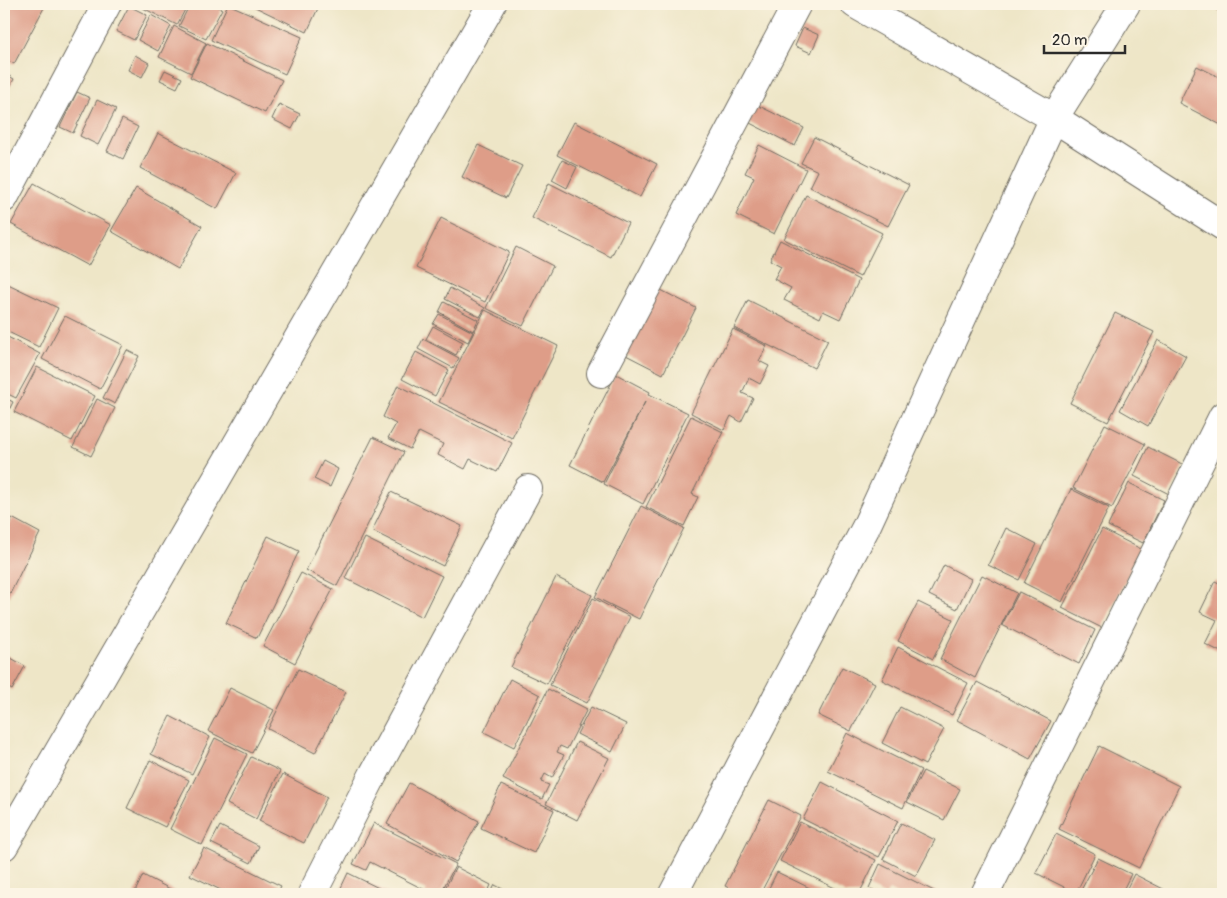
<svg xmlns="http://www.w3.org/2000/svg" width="1227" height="898" font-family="Pangolin,sans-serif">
<rect width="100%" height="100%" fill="#fcf5e5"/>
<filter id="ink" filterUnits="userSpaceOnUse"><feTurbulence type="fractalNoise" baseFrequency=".02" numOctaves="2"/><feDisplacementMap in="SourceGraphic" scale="10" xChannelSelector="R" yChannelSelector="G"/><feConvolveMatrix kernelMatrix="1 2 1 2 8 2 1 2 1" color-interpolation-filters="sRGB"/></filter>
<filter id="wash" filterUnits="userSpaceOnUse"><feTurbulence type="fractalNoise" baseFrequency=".0096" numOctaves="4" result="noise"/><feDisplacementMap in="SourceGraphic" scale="20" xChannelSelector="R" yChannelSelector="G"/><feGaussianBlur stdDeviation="1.12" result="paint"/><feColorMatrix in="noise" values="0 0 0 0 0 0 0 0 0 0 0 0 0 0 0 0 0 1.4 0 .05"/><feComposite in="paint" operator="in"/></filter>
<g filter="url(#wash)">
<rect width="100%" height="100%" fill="#eee6c7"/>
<g id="blocks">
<!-- building -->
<g fill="#de9d88">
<path d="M4 4H46L14 64 4 58Z"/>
<path d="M135 4H188L177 25Z"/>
<path d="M190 4H212L222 9 206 39 179 26Z"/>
<path d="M228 4 302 37 285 74 211 40Z"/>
<path d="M249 4H320L307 32Z"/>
<path d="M1217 4H1223V13L1215 9Z"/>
<path d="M129 6 147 15 134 40 116 31Z"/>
<path d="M151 15 171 26 158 51 138 40Z"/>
<path d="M174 26 206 43 191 73 159 57Z"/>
<path d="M803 28 819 35 811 53 795 46Z"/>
<path d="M207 43 282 80 265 113 190 77Z"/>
<path d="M135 55 149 63 142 77 128 70Z"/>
<path d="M1197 66 1223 79V126L1179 103Z"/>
<path d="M165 70 182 78 177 88 160 80Z"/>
<path d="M4 73 14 79 4 98Z"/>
<path d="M77 92 90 98 73 133 60 127Z"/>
<path d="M97 100 116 109 98 145 80 136Z"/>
<path d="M753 103 804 128 795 146 744 120Z"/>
<path d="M279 104 300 114 292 129 272 119Z"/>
<path d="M122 119 138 127 123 159 107 151Z"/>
<path d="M574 122 657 164 640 197 557 155Z"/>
<path d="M158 133 236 173 217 209 140 168Z"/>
<path d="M814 137 909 185 888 226 810 187 818 171 801 163Z"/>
<path d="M478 145 522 166 506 198 462 177Z"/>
<path d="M759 145 806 169 774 234 736 215 754 177 745 173Z"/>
<path d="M562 160 577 167 567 188 552 180Z"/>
<path d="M34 183 111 225 88 266 11 224Z"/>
<path d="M549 183 628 223 611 257 532 218Z"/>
<path d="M136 188 202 226 178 269 111 231Z"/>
<path d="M806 195 882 233 860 277 784 239Z"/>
<path d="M441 218 509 252 485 302 416 268Z"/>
<path d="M780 240 859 280 840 319 823 311 820 318 784 300 791 288 774 279 781 266 770 260Z"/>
<path d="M516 247 553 266 523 326 486 308Z"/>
<path d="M4 282 58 308 39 347 4 330Z"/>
<path d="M450 288 485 308 480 317 445 299Z"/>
<path d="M657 288 696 308 663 374 624 354Z"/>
<path d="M748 300 828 340 814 368 734 328Z"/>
<path d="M444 302 478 320 473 331 439 312Z"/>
<path d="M485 310 558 346 512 438 439 402Z"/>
<path d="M1115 313 1154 332 1108 422 1070 403Z"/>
<path d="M439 314 473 332 468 342 433 324Z"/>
<path d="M65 316 123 345 100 389 42 359Z"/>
<path d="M433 326 463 342 456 355 426 339Z"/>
<path d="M733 329 767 346 759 361 769 366 760 384 749 378 742 393 753 398 741 422 731 416 724 430 691 413Z"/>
<path d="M4 335 40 354 16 398 4 392Z"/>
<path d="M423 339 459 358 453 368 418 349Z"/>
<path d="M1158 340 1186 356 1148 426 1120 410Z"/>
<path d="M127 350 139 356 115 404 103 398Z"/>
<path d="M416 352 449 370 435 396 402 379Z"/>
<path d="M37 367 95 396 72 441 14 412Z"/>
<path d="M616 374 650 392 649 394 688 413 643 504 604 484 645 402 603 482 570 465Z"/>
<path d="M398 385 512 443 497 472 470 459 465 469 438 455 443 444 419 432 410 449 388 438 396 424 383 417Z"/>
<path d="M4 397 13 402 4 420Z"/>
<path d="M97 399 115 408 91 456 73 447Z"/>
<path d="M691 416 723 432 692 494 698 497 684 526 646 507Z"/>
<path d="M1105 424 1145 444 1112 508 1073 488Z"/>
<path d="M373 437 404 452 337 586 306 570Z"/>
<path d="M1148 447 1184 465 1169 494 1134 476Z"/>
<path d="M323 461 338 469 330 487 314 479Z"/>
<path d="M1129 483 1164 500 1143 543 1108 526Z"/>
<path d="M1071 489 1109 508 1062 602 1024 583Z"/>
<path d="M391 492 462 526 443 566 372 531Z"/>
<path d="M641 506 684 528 639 619 595 597Z"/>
<path d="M4 512 9 515 4 526Z"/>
<path d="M12 518 40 533 4 606V534Z"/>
<path d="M1006 528 1037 544 1019 580 988 565Z"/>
<path d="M1102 529 1141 549 1102 628 1062 608Z"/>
<path d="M268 536 299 551 257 638 226 623Z"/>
<path d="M365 538 442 576 422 617 345 578Z"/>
<path d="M944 565 971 579 957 609 929 595Z"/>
<path d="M301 573 333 589 295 663 263 646Z"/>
<path d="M982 575 1017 593 975 678 940 659Z"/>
<path d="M556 577 592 595 547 684 511 667Z"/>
<path d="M1215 581 1223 585V653L1205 644 1217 620 1200 612Z"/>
<path d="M1019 592 1095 630 1079 664 1002 625Z"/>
<path d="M593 598 630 617 587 703 550 685Z"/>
<path d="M918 602 953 619 933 659 898 641Z"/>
<path d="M898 647 968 683 952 715 882 680Z"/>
<path d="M4 654 25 666 12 690 4 685Z"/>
<path d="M842 667 875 683 851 731 818 715Z"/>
<path d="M298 669 346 692 315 753 268 729Z"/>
<path d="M510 679 540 695 514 747 484 732Z"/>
<path d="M977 682 1051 721 1030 759 957 720Z"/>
<path d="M230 688 274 710 252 753 208 731Z"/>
<path d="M548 689 587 709 567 749 560 746 557 752 564 755 552 778 545 774 541 782 549 785 542 799 503 779Z"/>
<path d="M591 707 626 724 612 752 577 734Z"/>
<path d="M900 707 944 729 925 765 882 743Z"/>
<path d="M170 716 210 737 192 774 151 754Z"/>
<path d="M847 733 921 770 903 808 828 771Z"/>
<path d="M215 738 247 754 202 845 170 829Z"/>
<path d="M577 742 609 758 577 820 546 804Z"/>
<path d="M1099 746 1179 786 1139 868 1059 829Z"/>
<path d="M251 757 280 771 256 819 227 804Z"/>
<path d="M150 760 189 780 165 827 127 808Z"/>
<path d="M923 771 960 789 944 820 907 802Z"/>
<path d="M283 774 327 797 304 843 259 821Z"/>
<path d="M822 782 898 821 879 857 803 819Z"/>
<path d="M409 783 479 821 456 862 387 824Z"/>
<path d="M501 785 554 810 534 853 481 828Z"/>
<path d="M769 800 801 816 760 894H741L725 886Z"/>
<path d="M800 822 876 860 859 894H847L780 861Z"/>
<path d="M374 823 456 864 440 894H425L427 891 370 862 366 870 353 864Z"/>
<path d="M901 823 935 840 916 876 883 859Z"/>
<path d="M220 826 259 846 251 863 211 843Z"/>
<path d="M1056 834 1095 854 1076 893 1036 873Z"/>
<path d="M204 848 281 886 277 894H229L190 875Z"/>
<path d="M1098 858 1131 874 1121 894H1079Z"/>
<path d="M880 864 940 894H897L889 890 886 894H882L869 888Z"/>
<path d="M456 867 491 885 487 894H442Z"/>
<path d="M777 872 822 894H766Z"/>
<path d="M348 873 391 894H338Z"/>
<path d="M1134 874 1173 894H1124Z"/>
<path d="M143 875 176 892 175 894H134Z"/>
<path d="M495 885 512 894H490Z"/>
</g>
</g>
</g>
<g filter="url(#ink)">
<use href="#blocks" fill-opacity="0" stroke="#6f6c62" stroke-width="1"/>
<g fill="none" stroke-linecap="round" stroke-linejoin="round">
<defs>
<g id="minor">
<path d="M855 4 1054 118 1223 226"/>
<path d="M4 198 107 4"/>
<path d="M601 373 797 4"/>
<path d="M4 846 492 4"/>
<path d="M312 894 373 775 528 489"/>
<path d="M673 894 866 527 1054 118 1126 4"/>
<path d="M985 894 1223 416"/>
</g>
</defs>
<!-- minor casing -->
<use href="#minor" stroke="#6f6c62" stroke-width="30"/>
<!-- minor -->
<use href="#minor" stroke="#fff" stroke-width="28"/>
</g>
</g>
<!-- margin -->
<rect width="1227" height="898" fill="none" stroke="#fcf5e5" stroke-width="20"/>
<!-- scale -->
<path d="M1044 45v8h81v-8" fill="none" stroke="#2b2b2b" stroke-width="2.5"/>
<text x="1052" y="45" font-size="15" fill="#2b2b2b" stroke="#fcf5e5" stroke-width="4" paint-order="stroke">20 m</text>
</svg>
